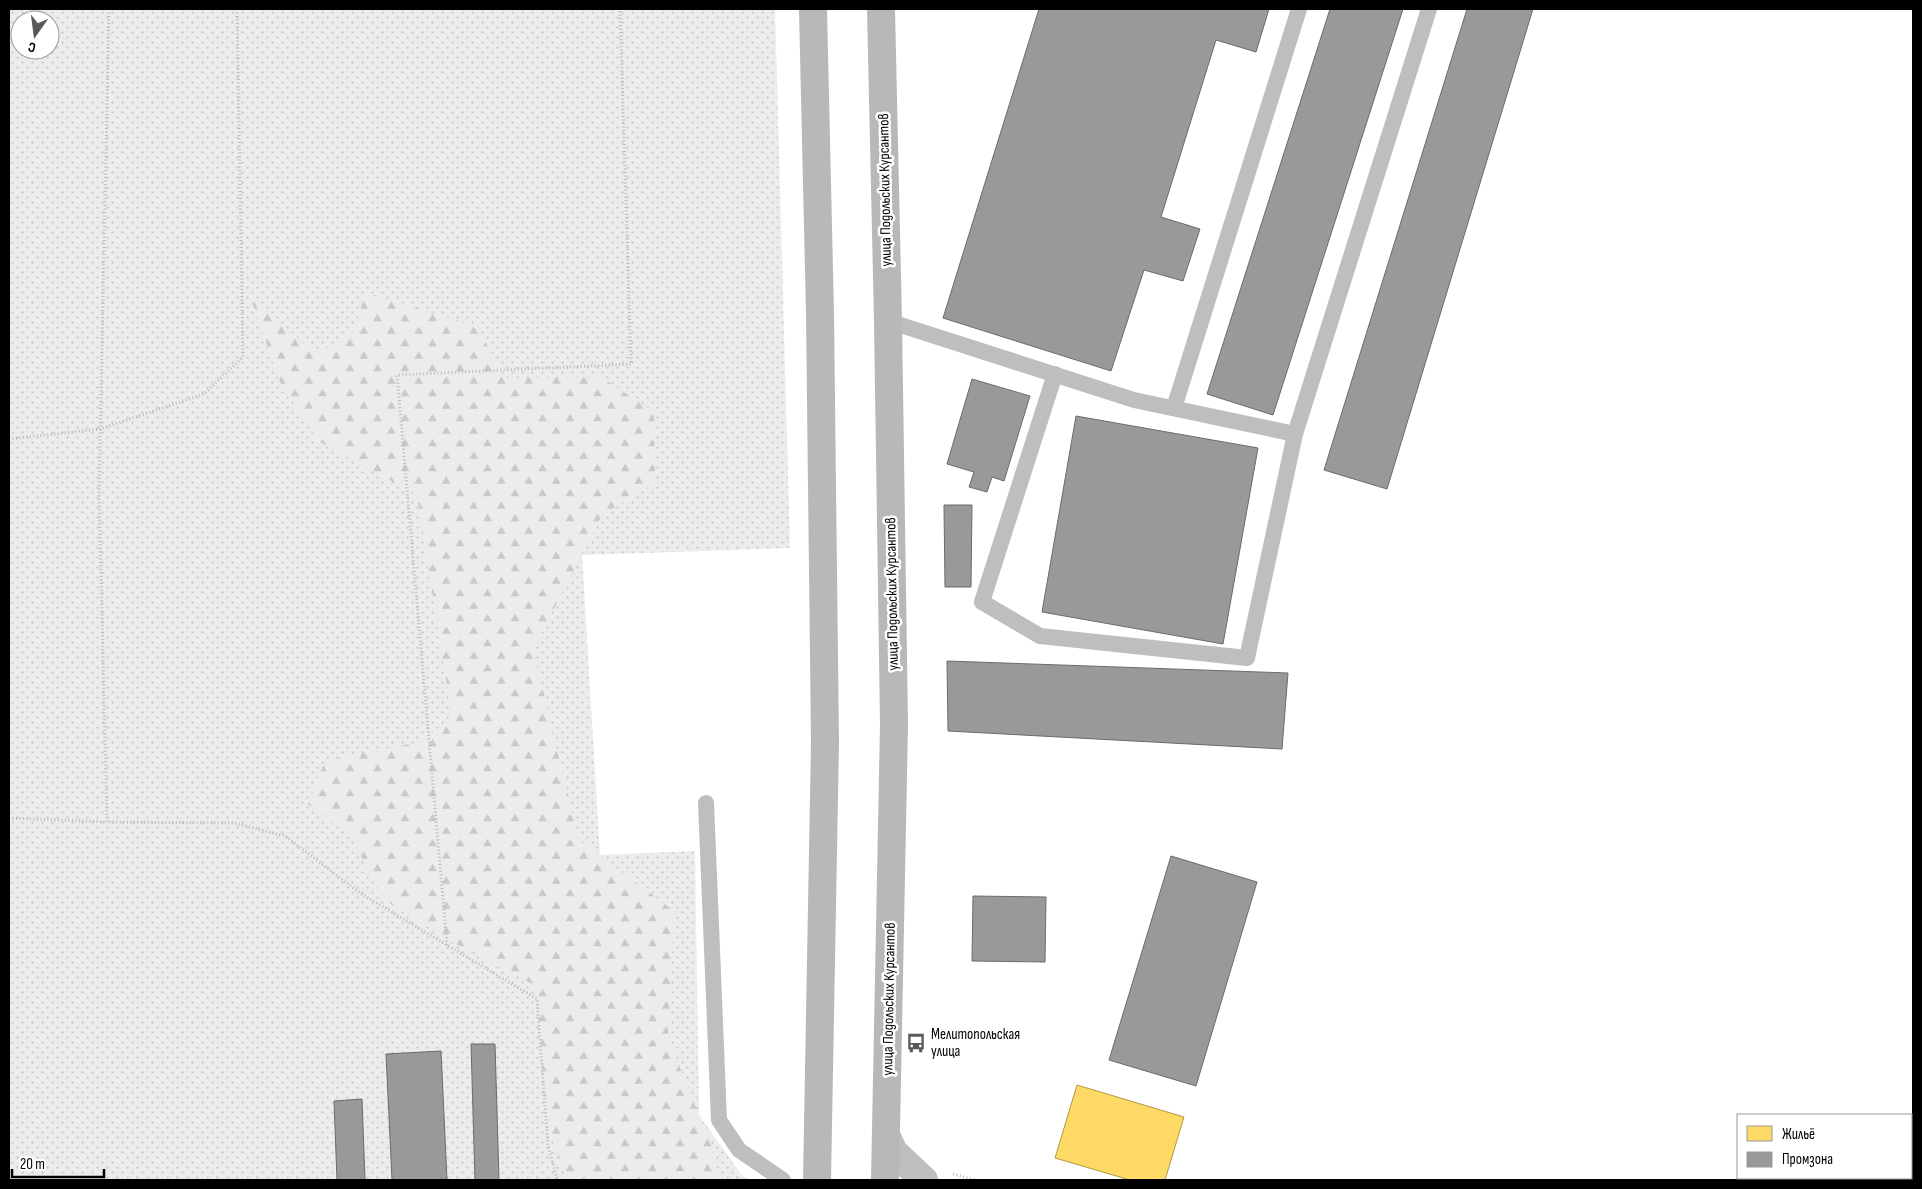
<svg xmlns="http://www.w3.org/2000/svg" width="1922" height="1189" font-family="'Sofia Sans Condensed',sans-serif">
<defs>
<pattern id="grass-dots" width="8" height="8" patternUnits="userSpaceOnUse" patternTransform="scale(1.25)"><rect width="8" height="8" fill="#ececec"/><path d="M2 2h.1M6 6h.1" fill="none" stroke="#c9c9c9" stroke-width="1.8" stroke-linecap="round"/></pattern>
<pattern id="forest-firs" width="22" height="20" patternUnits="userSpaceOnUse" patternTransform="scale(1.25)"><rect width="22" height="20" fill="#ececec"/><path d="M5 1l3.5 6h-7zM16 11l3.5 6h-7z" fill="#c9c9c9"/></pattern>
</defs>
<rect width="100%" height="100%" fill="#fff"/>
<!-- grass -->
<path fill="url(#grass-dots)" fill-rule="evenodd" d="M9 9H775L790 548 582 555 600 855 695 851 699 1115 741 1174 750 1180H9ZM20 20H50V50H20Z"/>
<!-- forest -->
<path fill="url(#forest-firs)" d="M365 292 478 327 504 378 601 377 654 412 655 483 602 515 533 649 579 840 674 911 668 1038 710 1142 720 1180H567L547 1124 536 986 456 944 384 900 351 837 308 804 325 761 420 742 452 718 417 495 318 441 279 380 251 299 317 354 355 331Z"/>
<!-- homes -->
<path fill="#ffd966" stroke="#b29847" d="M1077 1085 1184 1117 1165 1180H1130L1055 1158Z"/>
<!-- industry -->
<g fill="#999" stroke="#6b6b6b">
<path d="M1039 9H1269L1256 52 1216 40 1161 217 1200 229 1183 281 1144 270 1111 371 943 318Z"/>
<path d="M1330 9H1403L1273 415 1207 394Z"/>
<path d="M1467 9H1533L1387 489 1324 470Z"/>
<path d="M972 379 1030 396 1004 481 992 477 987 492 969 487 974 472 947 464Z"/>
<path d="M1076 416 1258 448 1223 644 1042 612Z"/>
<path d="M944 505H972L971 587H945Z"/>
<path d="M947 661 1288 673 1282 749 948 731Z"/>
<path d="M1171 856 1257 882 1196 1086 1109 1060Z"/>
<path d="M973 896 1046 897 1045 962 972 961Z"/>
<path d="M471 1044H495L499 1180H475Z"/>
<path d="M441 1051 447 1180H392L386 1054Z"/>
<path d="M362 1099 365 1180H337L334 1101Z"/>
</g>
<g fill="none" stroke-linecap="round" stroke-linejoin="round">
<!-- path -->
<g stroke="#b9b9b9" stroke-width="3" stroke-dasharray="1 2.5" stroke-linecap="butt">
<path d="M109 9 99 492 107 822 234 823 285 836 360 893 537 999 548 1145 557 1180"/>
<path d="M9 439 100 429 204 394 243 357 237 9"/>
<path d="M9 818 107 822"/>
<path d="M447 945 397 375 631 364 620 9"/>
<path d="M953 1174 975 1180"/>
</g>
<!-- lane -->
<g stroke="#bebebe" stroke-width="16">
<path d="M888 321 1134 400 1295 434 1429 9"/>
<path d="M1055 374 982 602 1040 636 1247 658 1295 434"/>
<path d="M1174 408 1299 9"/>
<path d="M706 803 719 1120 739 1150 783 1180"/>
</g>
<!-- street -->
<path stroke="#bebebe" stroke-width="28" d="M886 1135 894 1152 924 1180"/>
<!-- secondary -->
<g stroke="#b8b8b8" stroke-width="28">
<path d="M813 9 820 314 825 742 817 1180"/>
<path d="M881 9 888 321 894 724 885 1180"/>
</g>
</g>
<!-- icons -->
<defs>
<symbol id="bus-bare" viewBox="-9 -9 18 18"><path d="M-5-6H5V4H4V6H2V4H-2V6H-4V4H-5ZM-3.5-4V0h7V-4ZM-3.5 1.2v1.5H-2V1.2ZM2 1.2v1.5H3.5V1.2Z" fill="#595959" stroke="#fff" stroke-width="2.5" paint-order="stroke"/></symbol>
</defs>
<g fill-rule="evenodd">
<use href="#bus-bare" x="902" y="1029" width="28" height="28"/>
</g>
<g text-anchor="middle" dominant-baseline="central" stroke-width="5" stroke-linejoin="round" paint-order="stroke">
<!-- street labels -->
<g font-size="15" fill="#000" stroke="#fff">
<text transform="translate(885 190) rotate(-91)">улица Подольских Курсантов</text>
<text transform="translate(892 594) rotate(-91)">улица Подольских Курсантов</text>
<text transform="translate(889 999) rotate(-89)">улица Подольских Курсантов</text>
</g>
<!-- poi labels -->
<g font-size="15" fill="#000" stroke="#fff" text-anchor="start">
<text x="931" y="1034">Мелитопольская<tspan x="931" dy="17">улица</tspan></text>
</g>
</g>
<!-- border -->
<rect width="1922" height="1189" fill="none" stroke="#000000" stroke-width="20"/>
<!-- legend -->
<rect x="1737" y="1114" width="175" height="65" fill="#ffffff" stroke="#999999"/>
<rect x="1747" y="1126" width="25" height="15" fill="#ffd966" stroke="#999999"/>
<text x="1782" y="1139" font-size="15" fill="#000000">Жильё</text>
<rect x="1747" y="1152" width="25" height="15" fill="#999999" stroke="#999999"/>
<text x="1782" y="1164" font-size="15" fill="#000000">Промзона</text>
<!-- north arrow -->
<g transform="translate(35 35) rotate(194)"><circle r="24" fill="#ffffff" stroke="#999999"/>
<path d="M0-4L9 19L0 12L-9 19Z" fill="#595959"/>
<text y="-8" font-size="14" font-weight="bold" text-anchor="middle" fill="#000000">С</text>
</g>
<!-- scale -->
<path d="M12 1169v8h92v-8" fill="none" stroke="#000000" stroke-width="2.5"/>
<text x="20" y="1169" font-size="15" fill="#000000" stroke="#ffffff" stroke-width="4" paint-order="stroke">20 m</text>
</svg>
